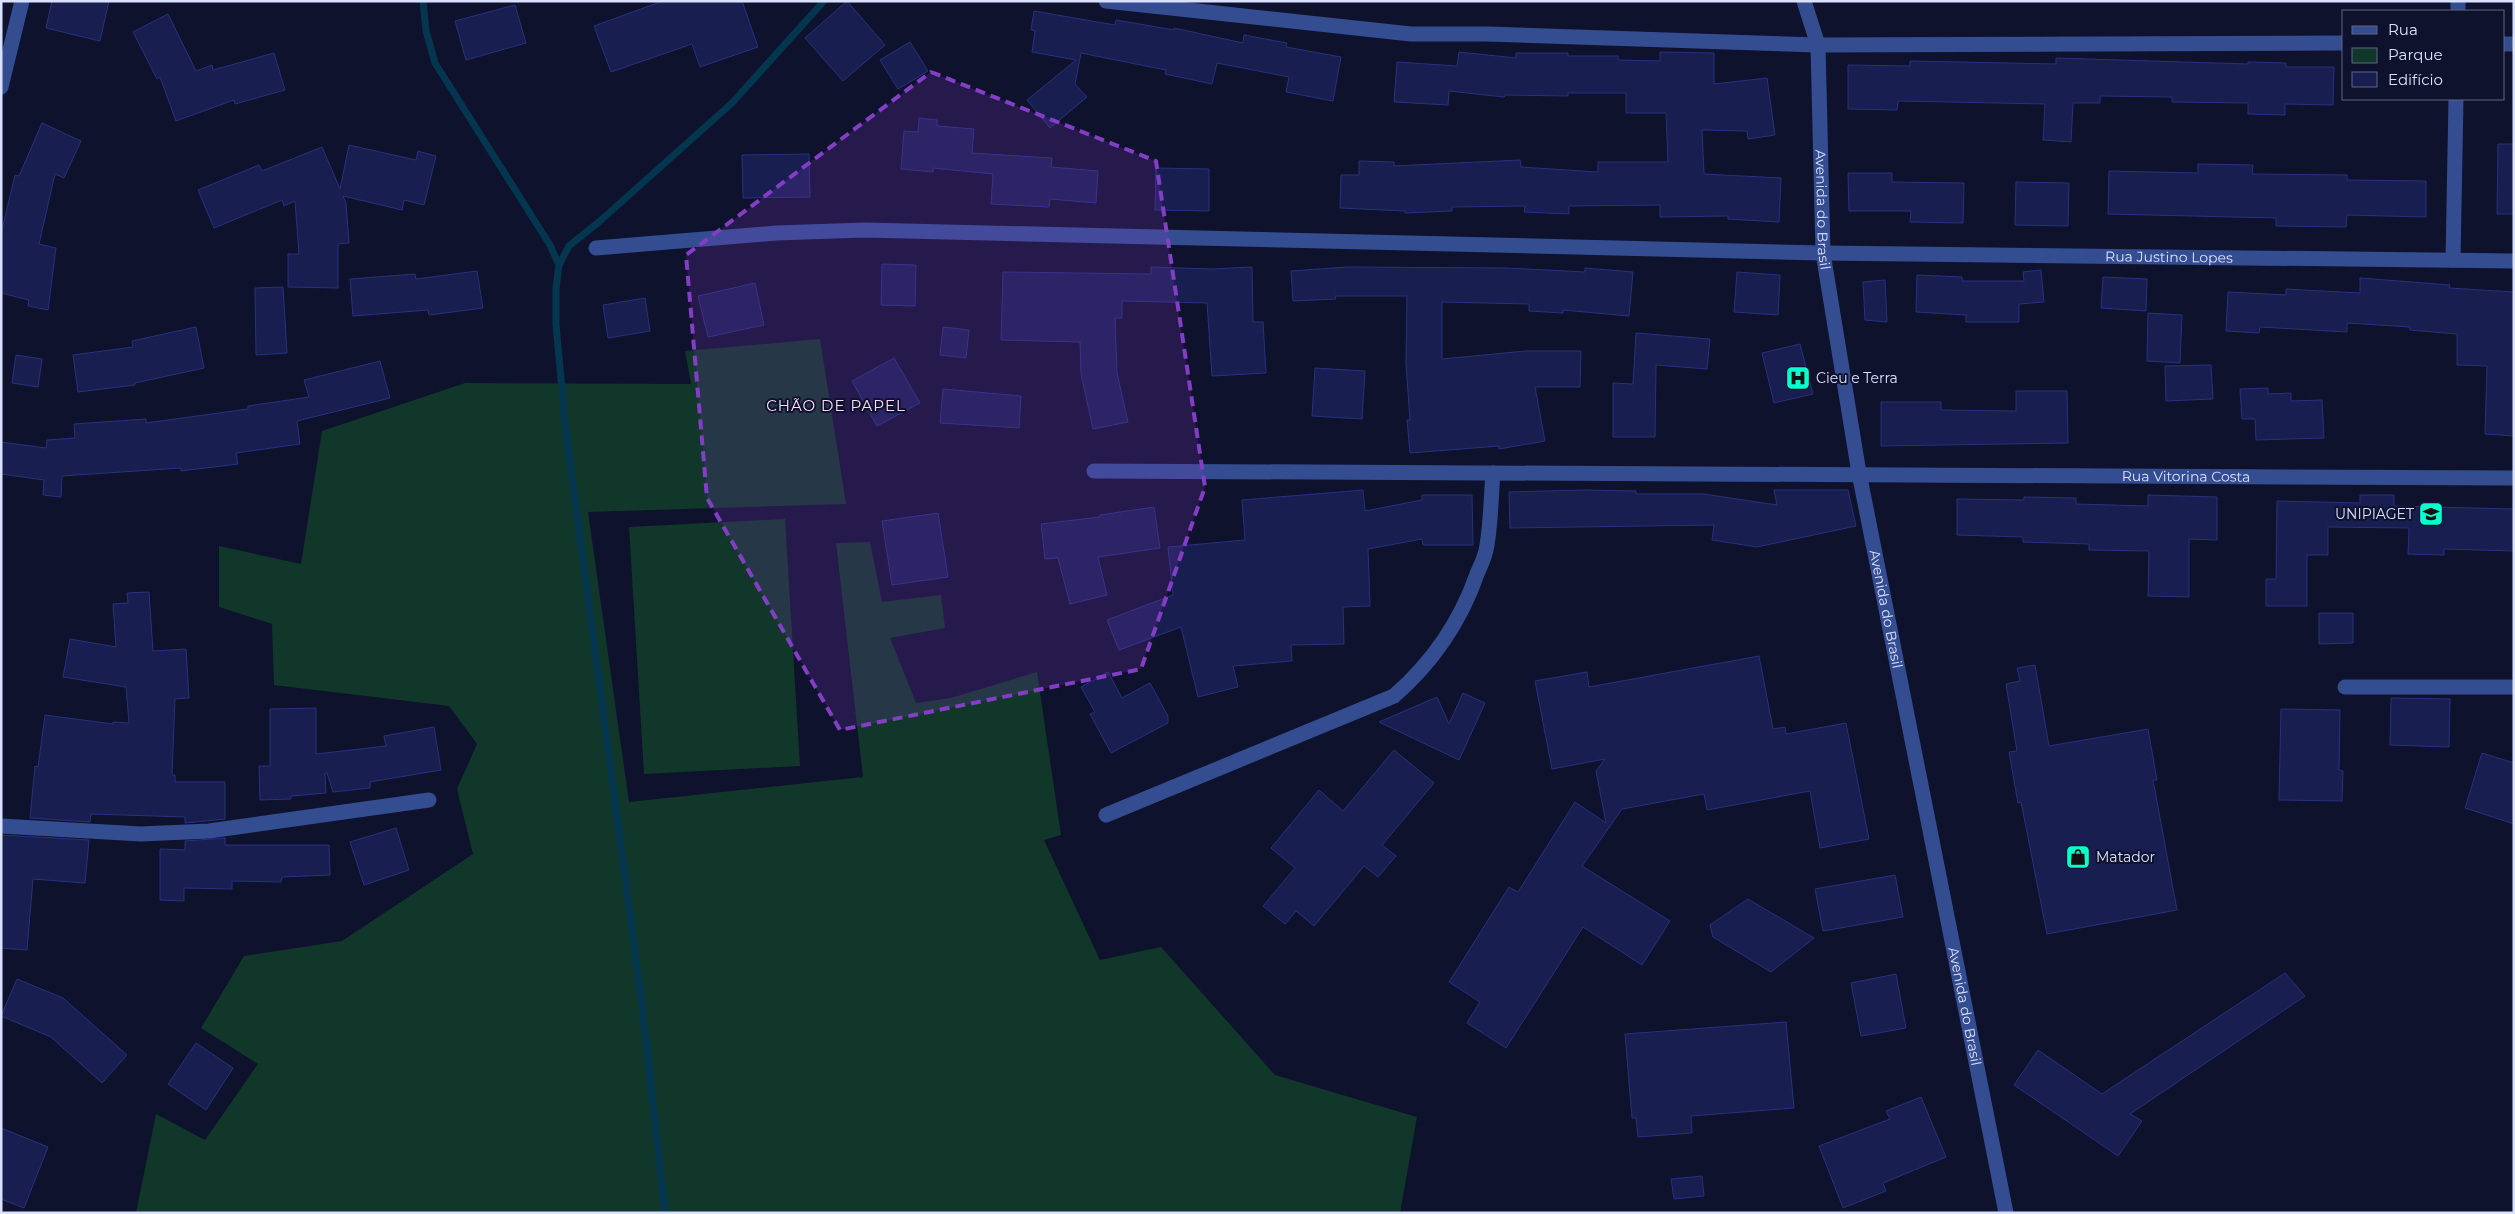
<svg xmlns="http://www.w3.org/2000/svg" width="2515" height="1214" font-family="Montserrat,sans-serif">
<rect width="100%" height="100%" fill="#0e122d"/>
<!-- green -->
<g fill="#10372a">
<path d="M820 339 846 504 588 512 629 802 863 777 836 543 870 542 882 602 941 595 945 628 890 638 916 703 951 698 1037 672 1061 835 1044 840 1100 960 1161 947 1275 1075 1417 1117 1400 1213H136L156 1114 205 1140 258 1064 201 1028 244 956 342 941 473 854 457 789 477 744 449 706 274 685 272 624 219 607V546L301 564 322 431 465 383 691 384 685 351Z"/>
<path d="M785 519 800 766 644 774 629 527Z"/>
</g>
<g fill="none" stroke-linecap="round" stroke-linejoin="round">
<!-- stream -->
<g stroke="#05364f" stroke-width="7">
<path d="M423 1 426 31 435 63 550 245 559 265 556 288V325L566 432 642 1005 665 1213"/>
<path d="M559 265 569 246 600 221 732 103 824 1"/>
</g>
</g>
<!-- building -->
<g fill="#181e50" stroke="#28317e">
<path d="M52 1H109L100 41 46 28Z"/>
<path d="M663 1H742L758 47 700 67 692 44 611 72 594 26Z"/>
<path d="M847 1 885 45 843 81 805 38Z"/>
<path d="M515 5 526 43 466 60 455 21Z"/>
<path d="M1034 11 1115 25 1116 20 1174 30V28L1243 43 1244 35 1287 43 1286 47 1341 57 1333 101 1286 92 1289 77 1217 63 1212 84 1165 74 1166 70 1081 53 1075 84 1087 97 1050 128 1027 100 1076 60 1032 52 1035 31 1031 30Z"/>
<path d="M168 14 196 71 212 65 213 70 274 53 285 90 235 104 234 100 176 121 160 77 157 79 133 32Z"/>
<path d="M910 42 928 71 898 89 880 60Z"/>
<path d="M1459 52 1516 58V53H1568V56H1618V60L1660 61V52L1714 53V84L1767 78 1775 135 1748 139 1747 131 1702 130 1704 174 1781 178 1779 222 1728 219V216L1660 217V205L1569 206V214L1524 212 1525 206 1452 207V211L1405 213V211L1340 208 1341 175H1359V161L1394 162V166L1520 160 1521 167 1598 172V162H1668L1666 113H1626V93H1568V96L1505 95 1504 97 1449 91 1448 105 1394 102 1397 62 1457 66Z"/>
<path d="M2056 58 2248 64V62L2286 63V67H2334L2333 105 2285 104V115L2248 114V103L2172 102V97L2100 96V103H2073L2071 142 2043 140 2045 104 1898 101 1897 110 1848 109V65L1910 66V61L2056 64Z"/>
<path d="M919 118 937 120V126L974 129 972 153 1052 158 1051 167 1098 171 1096 203 1050 199 1049 207 991 204 993 174 933 168V172L901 169 904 131 918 132Z"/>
<path d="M42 123 81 141 64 178 55 174 39 244 56 248 48 310 28 306 29 300 1 293V234L15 175 19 176Z"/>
<path d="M2498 144H2514V214H2497Z"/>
<path d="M349 145 416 160 418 151 436 156 424 205 404 200 402 210 343 196 346 203 349 243 338 244V288L288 287V254H299L295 201 284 206 282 200 214 228 198 190 259 165 262 171 322 147 340 189Z"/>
<path d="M809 154 810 197 743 198 742 155Z"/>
<path d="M2198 164 2253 165 2252 174 2347 175V180L2426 181V217L2347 215 2346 227 2276 226V218L2108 214 2109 171 2198 173Z"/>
<path d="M1156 168 1209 169V211L1155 210Z"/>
<path d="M1848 173H1892V182L1964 183 1963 223 1910 222 1911 211H1849Z"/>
<path d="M2016 182 2069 183 2068 226 2015 225Z"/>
<path d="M882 264 916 265 915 306 881 305Z"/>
<path d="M1151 267 1211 269 1252 267 1253 322H1263L1266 373 1212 376 1207 303 1122 301V318H1115L1117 373 1128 422 1093 429 1081 374 1080 342 1001 340 1003 272 1151 274Z"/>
<path d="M1347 267 1507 268 1585 272V268L1633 272 1629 316 1563 310V313L1529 311V304L1442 302V359L1525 351H1581L1580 387H1535L1545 441 1499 449V446L1410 453 1407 420H1410L1406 364 1407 296H1335L1336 299 1293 301 1291 271Z"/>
<path d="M2041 270 2044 302 2019 304V322H1966V315L1916 312 1917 275 1962 277V281H2024L2023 272Z"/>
<path d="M477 271 483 308 429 315 428 310 353 316 350 279 415 274 416 279Z"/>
<path d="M1737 272 1780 275 1778 315 1734 312Z"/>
<path d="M2103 277 2147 279 2146 311 2101 308Z"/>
<path d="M2360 278 2450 285 2449 288 2514 292V436L2485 434 2487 366 2457 365V334L2410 330V327L2347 323V332L2260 327 2259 333 2226 331 2228 292 2286 295V289L2360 293Z"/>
<path d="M1885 280 1887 322 1865 320 1863 282Z"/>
<path d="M755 283 764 325 708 337 698 296Z"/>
<path d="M283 287 287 353 256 355 255 288Z"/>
<path d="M645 298 650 331 608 338 603 305Z"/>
<path d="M2148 313 2182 315 2180 363 2147 361Z"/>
<path d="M196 327 204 368 135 383V385L78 392 73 355 133 347 132 341Z"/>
<path d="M943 327 969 330 966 358 940 355Z"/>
<path d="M1636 333 1710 339 1707 369 1656 365 1655 437H1613V383L1633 384Z"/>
<path d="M1800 344 1813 394 1774 403 1762 353Z"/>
<path d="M16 355 42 359 38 387 12 383Z"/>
<path d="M894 358 920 403 877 426 852 381Z"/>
<path d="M380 361 390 398 297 421 300 444 236 453 238 464 181 471V468L62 476 61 497 43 495 44 480 1 474V442L46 448 47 440 75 438 74 424 146 419V423L248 409V406L309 397 304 380Z"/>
<path d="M2211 365 2213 399 2166 401 2165 366Z"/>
<path d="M1315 368 1365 371 1362 419 1312 416Z"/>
<path d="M2268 388V394L2291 393V401L2322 400 2324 438 2256 440 2255 419H2242L2240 389Z"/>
<path d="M943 389 1021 396 1019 428 940 423Z"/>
<path d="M2016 391H2067L2068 443 1881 446V402H1941V410L2016 411Z"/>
<path d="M1363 490 1365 511 1422 500V495H1472L1473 545H1423L1422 539 1368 549 1370 606 1343 607 1344 644 1291 645 1292 661 1233 666 1238 687 1198 697 1181 627 1119 650 1107 620 1173 595 1168 547 1245 540 1242 500Z"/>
<path d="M1585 490 1636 491V494H1704L1777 505 1774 490H1848L1856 526 1757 547 1712 540 1714 525 1510 528 1509 492Z"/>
<path d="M2148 495 2217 497V540L2189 539V597L2148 596 2149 551 2089 550V544L2023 542V537L1957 535V499L2024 500V497L2076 498V504L2148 506Z"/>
<path d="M2360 495H2394V506L2514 509V551L2444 549V555L2408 554 2409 528 2328 527V555H2307V606H2266V579H2276L2277 501 2360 503Z"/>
<path d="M1154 507 1160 548 1098 557 1107 595 1070 604 1058 558 1045 559 1041 524 1100 517V515Z"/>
<path d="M938 513 948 577 892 585 882 521Z"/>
<path d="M149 592 153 651 186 649 189 698 175 699 172 775H175V782H225V819L185 823V817L91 814 90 822 30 818 35 766 38 767 45 715 113 724V722L129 723 126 687 63 677 70 639 116 647 113 604 128 603 127 593Z"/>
<path d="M2319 613H2353V643L2319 644Z"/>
<path d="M1759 656 1773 729 1785 727 1786 734 1846 723 1869 839 1820 848 1810 791 1707 810 1704 794 1622 809 1582 866 1670 921 1642 965 1583 927 1506 1048 1467 1023 1480 1002 1449 982 1509 887 1518 892 1575 802 1606 823 1596 771 1605 759 1552 769 1535 681 1587 672 1589 687Z"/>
<path d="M2035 665 2049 746 2148 729 2157 780H2153L2177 910 2047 934 2021 802 2018 803 2009 752 2017 751 2006 684 2020 681 2017 668Z"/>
<path d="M1108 672 1122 698 1150 683 1168 716V723L1111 753 1090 714 1095 712 1081 687Z"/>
<path d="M1463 693 1485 703 1459 760 1379 722 1437 697 1449 724Z"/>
<path d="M2391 698 2450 699 2449 747 2390 745Z"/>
<path d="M316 708V754L386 746 384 736 434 727 441 770 370 782V788L333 792 327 773H325L326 793 291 796V799L260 800 259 766H270V709Z"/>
<path d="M2281 709 2340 710 2339 770 2343 771 2342 801 2279 800Z"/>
<path d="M1394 750 1434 783 1382 845 1396 856 1378 877 1364 866 1314 926 1296 911 1285 924 1263 906 1295 868 1271 848 1319 790 1343 811Z"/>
<path d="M2482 753 2514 763V824L2465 808Z"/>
<path d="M396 828 409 870 364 885 350 842Z"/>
<path d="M1 835 89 840 85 883 33 879 27 950 1 948Z"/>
<path d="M225 838V845H329L330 875 282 877 281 882 232 881V889L184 888V901L160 900V849L185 850V841Z"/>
<path d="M1895 875 1903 917 1823 931 1815 889Z"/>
<path d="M1748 899 1814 938 1771 972 1713 937 1710 925Z"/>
<path d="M2285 973 2305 996 2130 1114 2142 1121 2118 1156 2014 1085 2038 1050 2102 1094Z"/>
<path d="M1896 974 1906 1028 1861 1036 1851 983Z"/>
<path d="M17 979 63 998 127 1055 102 1083 51 1037 1 1016Z"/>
<path d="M1786 1022 1794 1108 1691 1116 1692 1133 1638 1137 1636 1118H1632L1625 1034Z"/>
<path d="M196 1043 233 1068 206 1110 168 1084Z"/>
<path d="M1921 1097 1946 1157 1883 1183 1886 1191 1843 1208 1819 1146 1890 1119 1886 1111Z"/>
<path d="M1 1128 48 1147 24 1208 1 1199Z"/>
<path d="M1702 1176 1704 1196 1674 1199 1671 1179Z"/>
</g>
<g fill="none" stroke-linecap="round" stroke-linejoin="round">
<!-- minor -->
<g stroke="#344d91" stroke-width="15">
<path d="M1106 1 1411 34H1487L1818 45 2344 43"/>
<path id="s1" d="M1804 1 1818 45 1823 253 1859 473 2006 1213"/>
<path d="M2458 11V1"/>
<path d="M2504 44H2514"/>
<path d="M1 87 22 1"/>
<path id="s2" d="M596 248 776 233 865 230 1823 253 2514 261"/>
<path d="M2453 260 2456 99"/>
<path id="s3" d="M1094 471 2514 478"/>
<path d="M2345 687H2514"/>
<path d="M1106 815 1394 696C1433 662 1460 623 1477 574 1481 565 1486 555 1487 545 1491 521 1491 497 1493 473"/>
<path d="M1 826 141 834 209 831 429 800"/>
</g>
</g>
<!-- marked area -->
<path fill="#843ec5" fill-opacity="0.2" stroke="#843ec5" stroke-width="4" stroke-dasharray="10 6" stroke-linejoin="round" d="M931 72 1156 161 1205 487 1141 669 840 730 707 498 686 255Z"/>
<!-- icons -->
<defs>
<symbol id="hospital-square" viewBox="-11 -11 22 22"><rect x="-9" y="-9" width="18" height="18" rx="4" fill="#06ffcd" stroke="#0e122d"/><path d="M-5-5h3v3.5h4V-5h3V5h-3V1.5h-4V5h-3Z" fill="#111"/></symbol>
<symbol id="school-square" viewBox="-11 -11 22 22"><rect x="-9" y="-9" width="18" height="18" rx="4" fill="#06ffcd" stroke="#0e122d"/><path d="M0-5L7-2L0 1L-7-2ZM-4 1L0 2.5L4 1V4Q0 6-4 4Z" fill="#111"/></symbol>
<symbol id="shop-square" viewBox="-11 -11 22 22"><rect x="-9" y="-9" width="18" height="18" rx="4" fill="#06ffcd" stroke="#0e122d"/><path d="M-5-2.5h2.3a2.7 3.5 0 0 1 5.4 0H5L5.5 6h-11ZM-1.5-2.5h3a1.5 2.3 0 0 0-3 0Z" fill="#111"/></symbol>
</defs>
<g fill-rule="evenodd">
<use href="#hospital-square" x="1784" y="364" width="28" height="28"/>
<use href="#school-square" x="2417" y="500" width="28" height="28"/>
<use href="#shop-square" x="2064" y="843" width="28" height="28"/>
</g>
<g text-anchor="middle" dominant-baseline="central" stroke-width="4" stroke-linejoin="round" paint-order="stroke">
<!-- street labels -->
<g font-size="14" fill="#dae1ff" stroke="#0e122d">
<text stroke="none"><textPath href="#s1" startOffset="211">Avenida do Brasil</textPath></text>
<text stroke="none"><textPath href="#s2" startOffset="1574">Rua Justino Lopes</textPath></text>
<text stroke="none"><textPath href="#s3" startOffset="1092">Rua Vitorina Costa</textPath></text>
<text stroke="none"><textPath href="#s1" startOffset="616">Avenida do Brasil</textPath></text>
<text stroke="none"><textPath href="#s1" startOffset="1021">Avenida do Brasil</textPath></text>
</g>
<!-- poi labels -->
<g font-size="14" fill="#dae1ff" stroke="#0e122d" text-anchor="start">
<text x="1816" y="378">Cieu e Terra</text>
<text x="2414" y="514" text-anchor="end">UNIPIAGET</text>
<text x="2096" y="857">Matador</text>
</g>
<!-- neighbourhood labels -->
<g font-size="15" letter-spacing="1" fill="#ffdcfd" stroke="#0e122d">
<text x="836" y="405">CHÃO DE PAPEL</text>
</g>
</g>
<!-- border -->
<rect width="2515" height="1214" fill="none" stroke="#dae1ff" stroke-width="5"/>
<!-- legend -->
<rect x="2342" y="10" width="162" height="90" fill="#0e122d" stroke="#606581"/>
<rect x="2352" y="26" width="25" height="8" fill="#344d91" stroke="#606581"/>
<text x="2388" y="35" font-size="15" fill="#dae1ff">Rua</text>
<rect x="2352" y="48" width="25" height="15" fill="#10372a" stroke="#606581"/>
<text x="2388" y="60" font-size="15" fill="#dae1ff">Parque</text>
<rect x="2352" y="72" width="25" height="15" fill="#181e50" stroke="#606581"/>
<text x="2388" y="85" font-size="15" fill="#dae1ff">Edifício</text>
</svg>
